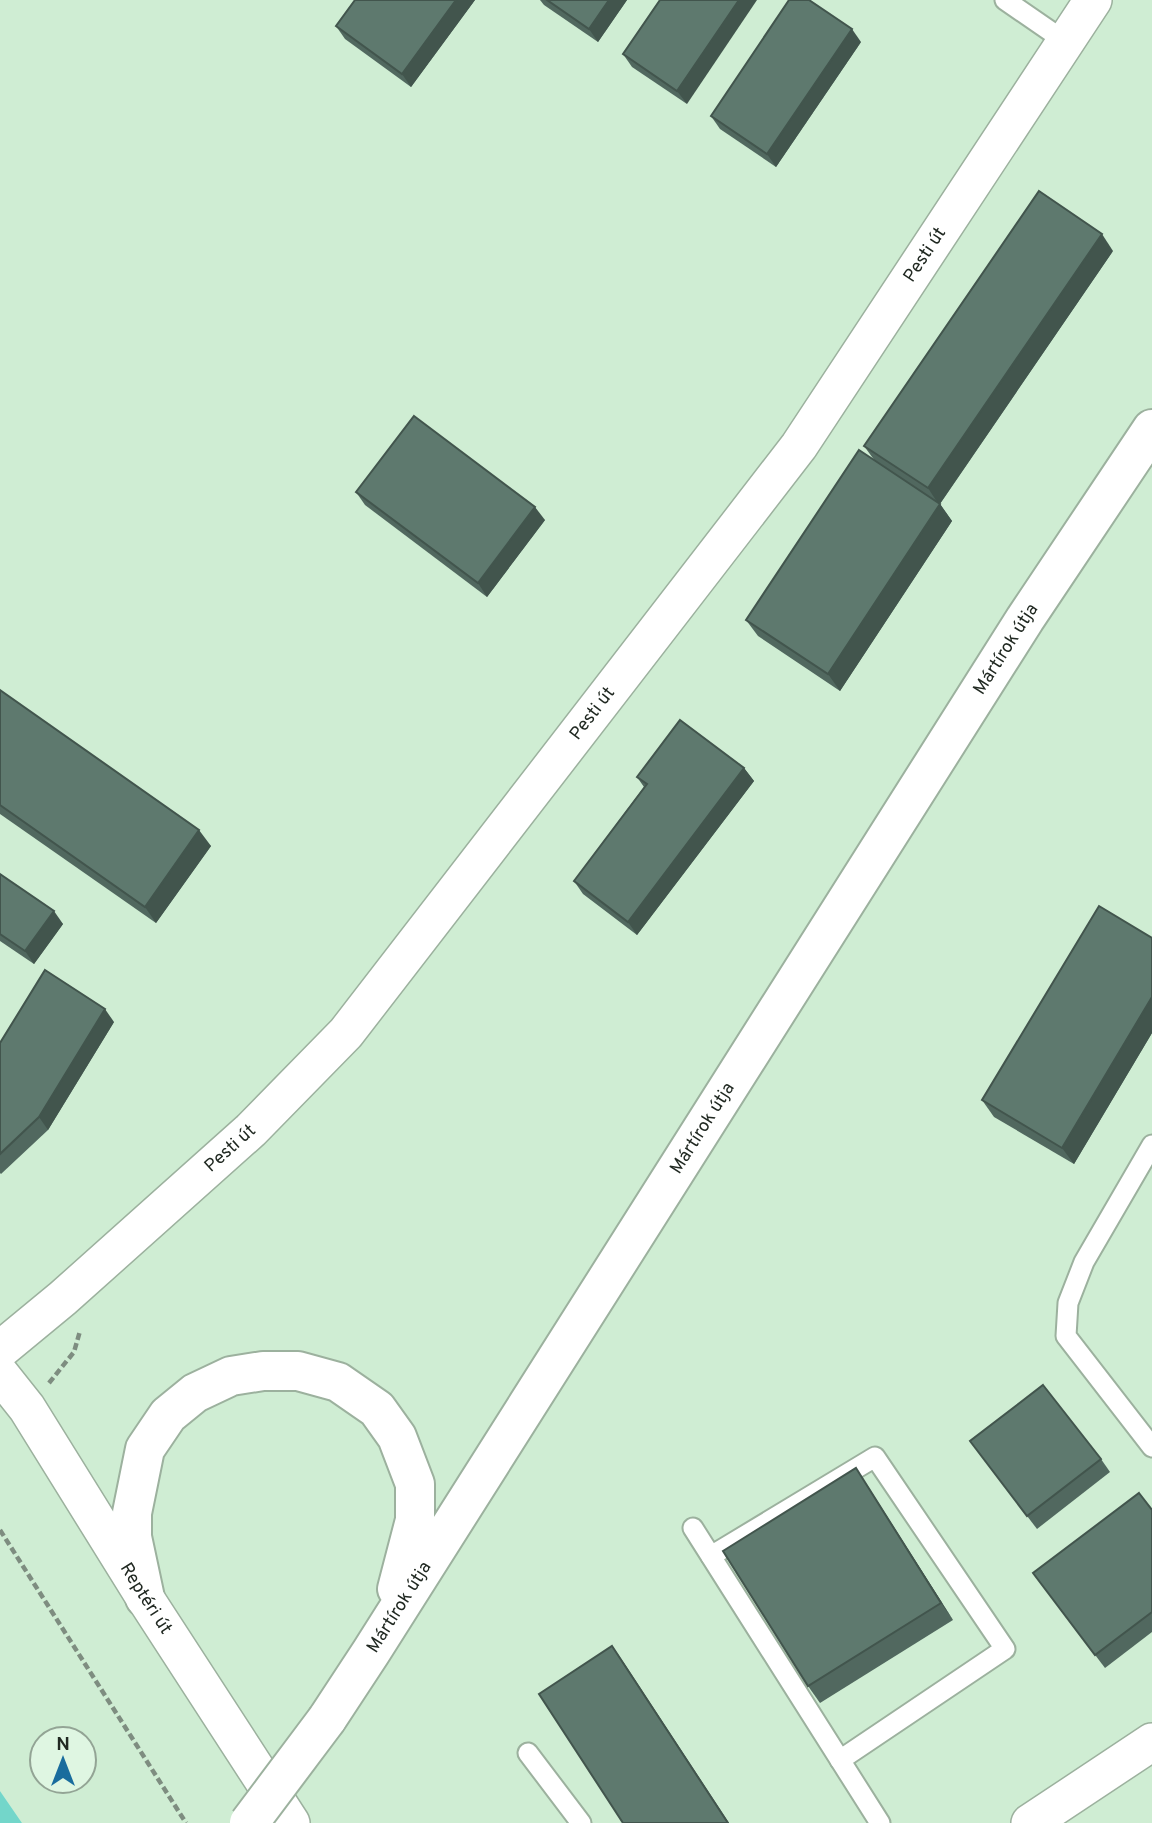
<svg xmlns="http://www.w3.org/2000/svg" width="1152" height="1823" font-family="Overpass,sans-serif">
<rect width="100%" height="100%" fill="#dff6e2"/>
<!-- built -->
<path fill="#cfedd3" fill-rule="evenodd" d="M0 0H1152V1823H22L0 1791ZM42 1739H84V1781H42Z"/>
<!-- water -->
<path fill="#73d6ca" d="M0 1791 22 1823H0Z"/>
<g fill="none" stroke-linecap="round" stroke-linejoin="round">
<defs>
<g id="service">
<path d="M1005 0 1066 42"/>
<path d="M1152 1145 1084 1262 1068 1303 1066 1336 1152 1447"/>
<path d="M693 1528 880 1823"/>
<path d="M711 1556 875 1457 1005 1649 840 1760"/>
<path d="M528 1753 581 1823"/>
</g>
<g id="minor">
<path id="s1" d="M0 1350 63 1298 251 1130 346 1033 799 446 1093 0"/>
<path id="s2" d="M0 1374 27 1408 145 1598 291 1823"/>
<path d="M1030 1823 1152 1742"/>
</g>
<g id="primary">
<path d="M145 1598 132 1537V1513L145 1449 168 1415 195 1393 231 1376 263 1371H298L338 1382 377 1409 397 1437 415 1484V1520L397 1589"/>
<path id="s3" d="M327 1719 371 1652 1025 619 1152 429"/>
</g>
</defs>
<!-- service casing -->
<use href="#service" stroke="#9cb19e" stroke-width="23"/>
<!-- minor casing -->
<use href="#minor" stroke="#9cb19e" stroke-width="40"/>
<!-- primary casing -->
<use href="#primary" stroke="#9cb19e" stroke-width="42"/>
<!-- path -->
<g stroke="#7e8d80" stroke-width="4.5" stroke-dasharray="7 3.5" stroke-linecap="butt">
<path d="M49 1383 74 1352 80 1331"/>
<path d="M0 1530 186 1823"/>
</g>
<!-- service -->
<use href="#service" stroke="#fff" stroke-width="19"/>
<!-- minor -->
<use href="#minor" stroke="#fff" stroke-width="37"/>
<!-- primary -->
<use href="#primary" stroke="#fff" stroke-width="38"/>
<defs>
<path id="primary-bridge" d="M249 1823 327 1719"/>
</defs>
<!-- primary-bridge casing -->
<use href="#primary-bridge" stroke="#9cb19e" stroke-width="42" stroke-linecap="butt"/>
<!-- primary-bridge -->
<use href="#primary-bridge" stroke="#fff" stroke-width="38"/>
</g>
<!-- wall -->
<g fill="#51685f">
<path d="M355 0H475L411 87 345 39 336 26Z"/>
<path d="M540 0H627L598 42 544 5Z"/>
<path d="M660 0 687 104 632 67 623 54Z"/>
<path d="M861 42 776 167 720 129 711 116Z"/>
<path d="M1113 251 940 504 952 521 840 691 758 636 746 620 875 461 864 446Z"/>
<path d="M356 492 545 520 487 597 365 505Z"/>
<path d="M0 690 211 846 156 923 0 814Z"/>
<path d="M744 768 754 781 637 935 583 894 574 881 644 787 637 777Z"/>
<path d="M0 874 63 924 34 964 0 941Z"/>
<path d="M1152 938V1033L1074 1164 994 1117 982 1100Z"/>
<path d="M114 1022 48 1130 1 1174 0 1173V1043Z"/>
<path d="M970 1441 1101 1459 1110 1472 1037 1529Z"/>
<path d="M867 1485 953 1620 820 1703 808 1686Z"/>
<path d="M1152 1510V1632L1105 1668 1033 1573Z"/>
</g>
<!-- shaded-wall -->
<g fill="#42554d">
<path d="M456 0H475L411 87 402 74Z"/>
<path d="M609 0H627L598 42 589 29Z"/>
<path d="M739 0H757L687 104 677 91Z"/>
<path d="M852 29 861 42 776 167 767 154Z"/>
<path d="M1102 234 1113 251 939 505 928 488Z"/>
<path d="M940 504 952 521 840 691 828 674Z"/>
<path d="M535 507 545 520 487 597 478 583Z"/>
<path d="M744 768 754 781 637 935 628 922Z"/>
<path d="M199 830 211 846 156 923 145 907Z"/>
<path d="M54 911 63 924 34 964 25 951Z"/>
<path d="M1152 997V1033L1074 1164 1062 1148Z"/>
<path d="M105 1009 114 1022 48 1130 39 1117Z"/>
<path d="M856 1468 867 1485 953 1620 941 1603Z"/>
<path d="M612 1646 624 1663 729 1823H728Z"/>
</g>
<!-- building -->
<g fill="#5e796e" stroke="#42554d" stroke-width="2">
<path d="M355 0H456L402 74 336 26Z"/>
<path d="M547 0H609L589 29Z"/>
<path d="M660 0H739L677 91 623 54Z"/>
<path d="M789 0H809L852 29 767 154 711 116Z"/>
<path d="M1039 191 1102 234 928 488 864 446Z"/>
<path d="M414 416 535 507 478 583 356 492Z"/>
<path d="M859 450 940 504 828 674 746 620Z"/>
<path d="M0 690 199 830 145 907 0 805Z"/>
<path d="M680 720 744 768 628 922 574 881 647 784 637 777Z"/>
<path d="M0 874 54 911 25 951 0 934Z"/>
<path d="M1099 906 1152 938V997L1062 1148 982 1100Z"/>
<path d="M45 970 105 1009 39 1117 0 1154V1043Z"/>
<path d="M1043 1385 1101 1459 1027 1516 970 1441Z"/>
<path d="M856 1468 941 1603 808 1686 723 1551Z"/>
<path d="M1139 1493 1152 1510V1612L1095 1655 1033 1573Z"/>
<path d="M612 1646 728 1823H623L539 1694Z"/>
</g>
<g text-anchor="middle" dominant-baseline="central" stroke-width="5" stroke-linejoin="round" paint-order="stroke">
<!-- street labels -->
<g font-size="18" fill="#212922" stroke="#dff6e2">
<text stroke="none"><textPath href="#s1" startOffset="1440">Pesti út</textPath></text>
<text stroke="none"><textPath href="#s3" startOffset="1267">Mártírok útja</textPath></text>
<text stroke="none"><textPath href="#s1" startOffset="873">Pesti út</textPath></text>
<text stroke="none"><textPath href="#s3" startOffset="700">Mártírok útja</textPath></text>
<text stroke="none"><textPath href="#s1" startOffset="306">Pesti út</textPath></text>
<text stroke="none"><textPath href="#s2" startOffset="268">Reptéri út</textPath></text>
<text stroke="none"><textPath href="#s3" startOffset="133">Mártírok útja</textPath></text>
</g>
</g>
<!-- north arrow -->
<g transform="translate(63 1760)"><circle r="33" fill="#dff6e2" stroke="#93a495" stroke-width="2"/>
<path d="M0-5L12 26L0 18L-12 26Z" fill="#196c9d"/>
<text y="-10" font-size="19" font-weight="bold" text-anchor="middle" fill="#212922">N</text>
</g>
</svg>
